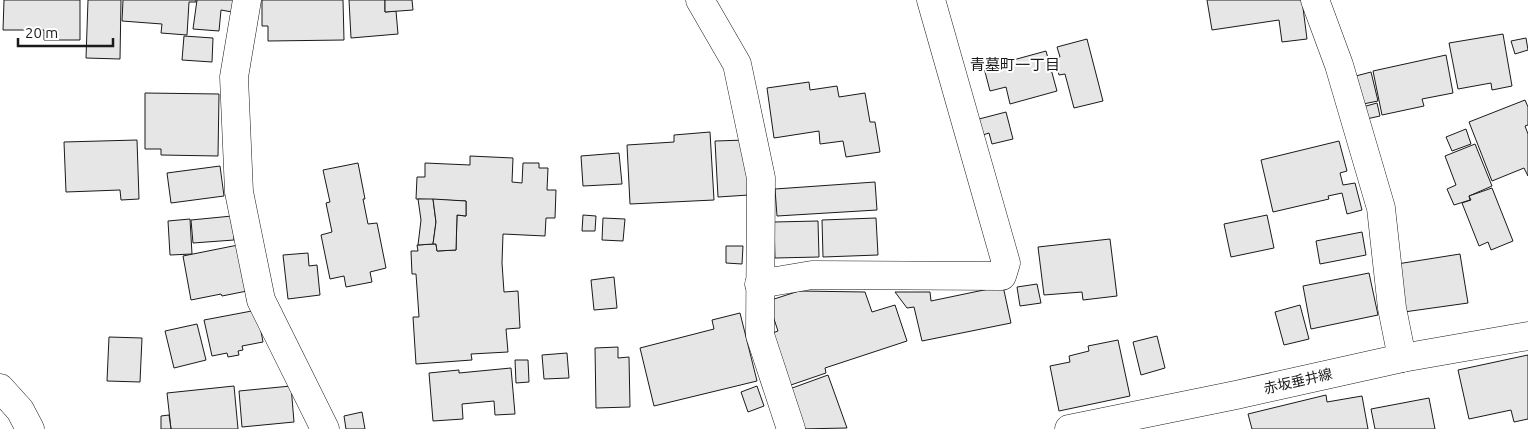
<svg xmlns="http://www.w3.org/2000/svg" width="1528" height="429" font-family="Ubuntu,'Noto Sans JP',sans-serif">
<rect width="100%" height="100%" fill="#fff"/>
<!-- building -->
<g fill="#e6e6e6" stroke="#1a1a1a">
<path d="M4 0H80V40H44V30H3Z"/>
<path d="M88 0H121L120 59 86 58Z"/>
<path d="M123 0H196V2H189L187 35 161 33 162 24 122 21Z"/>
<path d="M197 0H234L232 12 221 10 219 31 193 29Z"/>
<path d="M262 0H343L344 40 268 41V26H262Z"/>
<path d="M349 0H385V12L396 11 398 34 351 38Z"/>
<path d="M385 0H412L413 10 385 12Z"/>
<path d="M1207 0H1302L1307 39 1282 42 1279 20 1212 30Z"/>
<path d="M1503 34 1512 86 1492 90 1491 83 1458 89 1449 43Z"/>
<path d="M184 36 213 38 212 62 182 60Z"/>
<path d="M1526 38 1528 50 1515 54 1511 41Z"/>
<path d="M1087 39 1103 101 1074 108 1065 74 1059 75 1055 59 1060 57 1057 47Z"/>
<path d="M1046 51 1057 91 1010 104 1006 87 990 91 984 68Z"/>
<path d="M1446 55 1453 93 1422 99 1424 106 1382 115 1373 71Z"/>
<path d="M1371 72 1378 101 1358 105 1352 77Z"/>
<path d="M809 82 810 90 837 86 839 97 865 93 870 122H875L880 152 846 157 843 141 820 144 819 131 774 138 767 88Z"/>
<path d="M145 93 219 94 218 156 161 155V149H145Z"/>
<path d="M1525 100 1528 107V125L1525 126 1528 134V176L1524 168 1492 181 1469 122Z"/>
<path d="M1377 103 1380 116 1362 120 1359 108Z"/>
<path d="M1006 112 1013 139 992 144 989 133 983 135 979 119Z"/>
<path d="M1466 129 1471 144 1452 151 1446 137Z"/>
<path d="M710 132 714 200 630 204 627 145 674 142V135Z"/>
<path d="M137 140 139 199 121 200 120 190 66 192 64 142Z"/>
<path d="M746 140 749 195 718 197 715 141Z"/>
<path d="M1339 141 1347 171 1340 173 1343 185 1355 183 1362 210 1347 214 1342 193 1328 196 1329 199 1273 212 1261 160Z"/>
<path d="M1475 144 1492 186 1469 196 1470 200 1454 205 1447 189 1456 185 1445 156Z"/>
<path d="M619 153 622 184 583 186 581 156Z"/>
<path d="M470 156 513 158 512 182 522 183 523 163H539V168H548L547 190H556L555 218H546L545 236 503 234 502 263 504 292 518 291 520 328 506 329 508 352 471 354 472 360 416 364 413 317H419L416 274H412L411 251H418L417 245 433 244H436L437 251 456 250 457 215 466 216V201L416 199 417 177H425V163L470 165Z"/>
<path d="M358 163 365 199H363L368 224 377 223 386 268 370 272 372 282 346 287 344 276 330 279 321 235 332 232 326 203 330 202 323 170Z"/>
<path d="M220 166 224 196 171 203 167 173Z"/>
<path d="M875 182 877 210 777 216 775 189Z"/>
<path d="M1492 188 1513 241 1491 250 1488 242 1479 246 1462 203 1471 200 1469 196Z"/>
<path d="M418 199H433L436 222 433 244 418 245 421 220Z"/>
<path d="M433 199 466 201V216L457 215 456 250 437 251 436 244H433L436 222Z"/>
<path d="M583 215 596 216 595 231H582Z"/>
<path d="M1267 215 1274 248 1231 257 1224 224Z"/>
<path d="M232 216 234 240 193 243 191 220Z"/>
<path d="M603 218 625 219 623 241 602 240Z"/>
<path d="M876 218 878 255 823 257 822 220Z"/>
<path d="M190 219 192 254 170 255 168 221Z"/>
<path d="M818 221 819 257 775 258 774 222Z"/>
<path d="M1362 232 1366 255 1320 264 1316 241Z"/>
<path d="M1110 239 1117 296 1083 300 1082 292 1044 295 1038 247Z"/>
<path d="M243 244 252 290 222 296 221 294 191 300 183 256Z"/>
<path d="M726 246H743L742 264 726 263Z"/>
<path d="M308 253 309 266 317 265 320 295 288 299 283 255Z"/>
<path d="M1460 254 1468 303 1404 312 1397 264Z"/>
<path d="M1369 273 1378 315 1311 329 1303 286Z"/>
<path d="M614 277 617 308 594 310 591 280Z"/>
<path d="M1037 284 1041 303 1020 306 1017 287Z"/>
<path d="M1003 286 1011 323 922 341 914 307 907 308 895 292H930L931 301Z"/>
<path d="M799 291 865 292 872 312 895 305 907 341 825 368 826 373 782 388 764 336 778 331 768 301Z"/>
<path d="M1300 305 1309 339 1284 345 1275 312Z"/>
<path d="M257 310 263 342 242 346 243 350 238 351 239 355 228 357 227 353 212 356 204 320Z"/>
<path d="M740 313 757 381 654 406 640 348 714 329 712 320Z"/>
<path d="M197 324 206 360 174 368 165 331Z"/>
<path d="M1157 336 1165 368 1141 375 1133 342Z"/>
<path d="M109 337 142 338 140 382 107 381Z"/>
<path d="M1118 340 1130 396 1059 411 1050 366 1070 362 1069 356 1089 351 1088 346Z"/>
<path d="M618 347V358L629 357 630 407 596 408 595 348Z"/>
<path d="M567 353 569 378 544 379 542 355Z"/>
<path d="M1528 355V419L1514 422 1511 410 1469 419 1458 370Z"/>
<path d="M515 360H528L529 382 516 383Z"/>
<path d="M511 368 515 414 495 415 494 401 462 404 463 419 433 421 429 373 459 370V373Z"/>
<path d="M828 375 847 428 798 429 784 391Z"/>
<path d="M234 386 238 429H171L167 393Z"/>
<path d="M291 386 294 422 242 427 239 391Z"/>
<path d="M757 386 764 406 748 412 741 392Z"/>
<path d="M1326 395 1327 402 1362 396 1368 429H1252L1248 414Z"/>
<path d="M1429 398 1435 429H1375L1371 409Z"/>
<path d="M362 412 365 429H346L344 416Z"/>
<path d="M169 415 171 429H161V416Z"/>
</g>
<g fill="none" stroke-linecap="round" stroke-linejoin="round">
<defs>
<g id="street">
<path d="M247 0 234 77 239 192 261 300 325 429"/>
<path d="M700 0 737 64 761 178 760 335 791 429"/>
<path d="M1315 0 1339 65 1381 208 1392 308 1402 358"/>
<path d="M759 284 812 275 1002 276 1006 263 931 0"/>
<path d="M0 388 20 410 30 429"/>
</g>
<path id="secondary" d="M1069 429 1236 395 1402 358 1528 336"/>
</defs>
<!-- street casing -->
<use href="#street" stroke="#1a1a1a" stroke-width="29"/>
<!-- secondary casing -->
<use href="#secondary" stroke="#1a1a1a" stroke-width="29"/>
<!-- street -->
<use href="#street" stroke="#fff" stroke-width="28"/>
<!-- secondary -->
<use href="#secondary" stroke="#fff" stroke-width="28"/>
</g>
<g text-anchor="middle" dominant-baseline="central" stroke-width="4" stroke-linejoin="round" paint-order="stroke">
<!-- street labels -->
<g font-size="14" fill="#1a1a1a" stroke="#fff">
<text transform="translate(1298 381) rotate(-13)">赤坂垂井線</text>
</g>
<!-- neighbourhood labels -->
<g font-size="15" fill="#1a1a1a" stroke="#fff">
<text x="1015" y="64">青墓町一丁目</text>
</g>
</g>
<!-- scale -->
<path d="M18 38v8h95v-8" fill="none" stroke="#1a1a1a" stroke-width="2.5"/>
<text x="25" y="38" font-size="15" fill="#1a1a1a" stroke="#ffffff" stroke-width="4" paint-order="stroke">20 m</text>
</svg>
